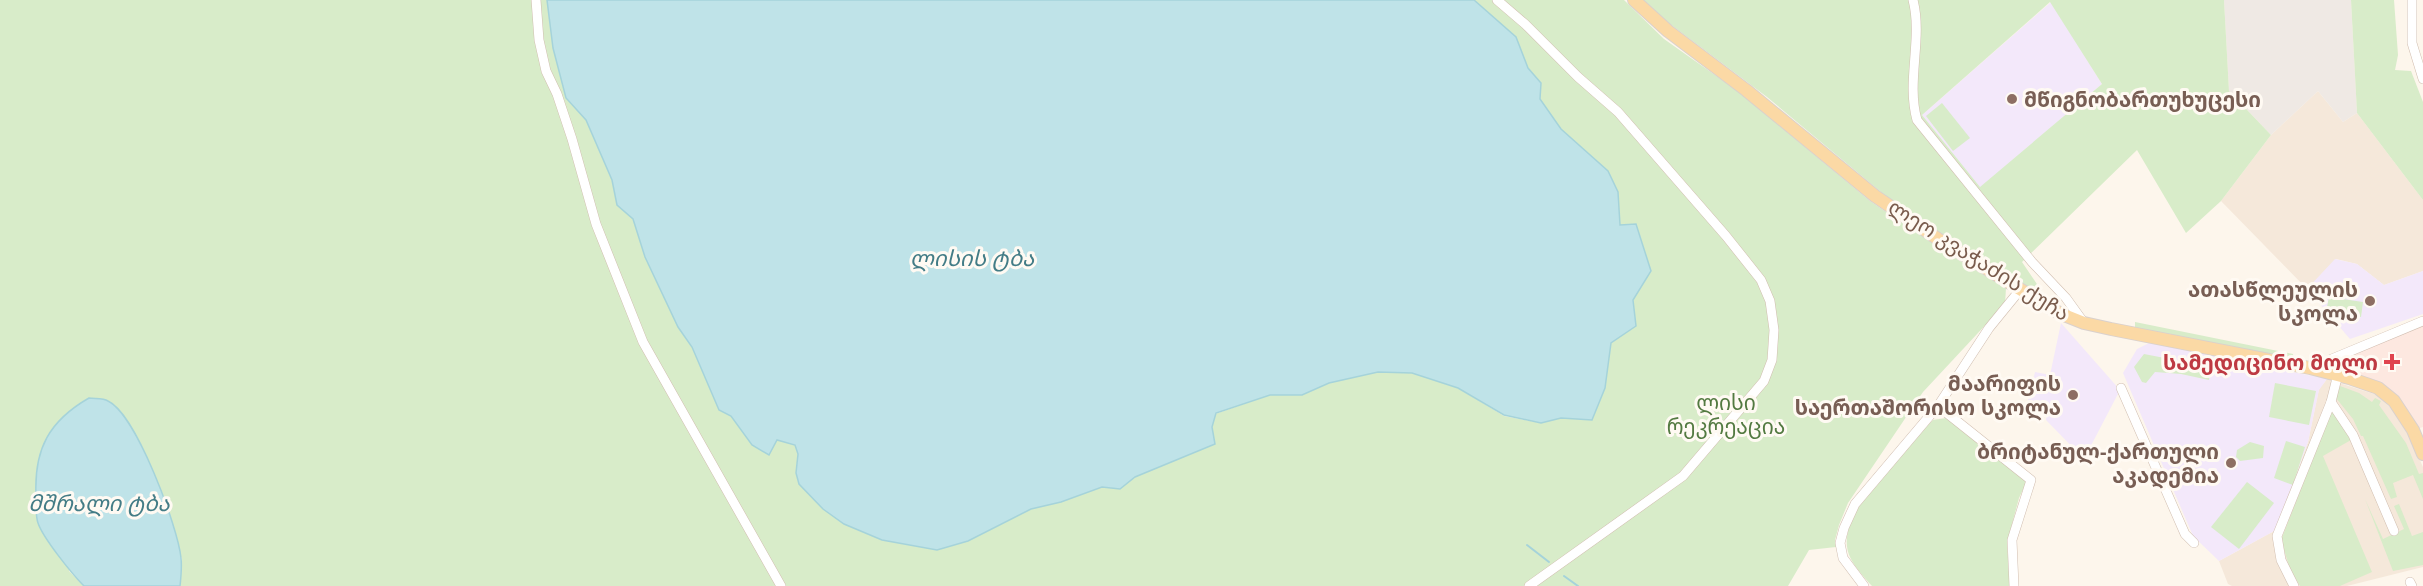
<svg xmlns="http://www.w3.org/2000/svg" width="2423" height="586" font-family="Arial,'Noto Sans Georgian',sans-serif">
<rect width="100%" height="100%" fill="#fdf6ec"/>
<!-- residential -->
<g fill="#f5e8da">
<path d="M2318 91 2343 122 2357 113 2423 200V271L2384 285 2357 264 2336 259 2307 289 2221 201 2271 135Z"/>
<path d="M2327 379 2377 395 2393 410 2408 434 2423 467V567L2347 586H2232L2228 584 2219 561 2276 530 2308 442 2319 389Z"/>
</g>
<!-- commercial -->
<path fill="#fde8e0" d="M2423 321V427L2413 430 2394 401 2310 368Z"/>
<!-- industrial -->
<path fill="#efe9e4" d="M2224 0H2351L2357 113 2343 122 2318 91 2271 135 2229 91Z"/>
<!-- education -->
<g fill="#f3e8fa">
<path d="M2051 2 2102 84 1980 188 1922 115Z"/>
<path d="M2335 259 2357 264 2384 285 2423 271V314L2350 339 2307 289Z"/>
<path d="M2061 323 2120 390 2084 459 2046 420 2047 411 2028 400 2035 372 2050 375Z"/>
<path d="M2149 343 2327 379 2319 390 2308 442 2276 530 2219 561 2193 536 2123 373 2137 349Z"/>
</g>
<!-- green -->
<g fill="#d8ecc9" fill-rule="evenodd">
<path d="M0 0H547L553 48 566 98 586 120 612 180 617 205 633 219 645 257 678 327 692 347 719 410 731 416 752 445 769 454 777 439 795 445 798 454 796 473 882 540 937 550 968 541 1031 509 1061 502 1102 487 1120 489 1135 477 1214 444 1212 427 1215 414 1270 395H1302L1329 383 1378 372 1413 373 1458 388 1504 416 1541 423 1561 418 1592 420 1605 388 1611 343 1636 326 1633 300 1650 271 1620 225 1618 192 1608 171 1561 129 1540 99 1541 83 1528 68 1516 37 1474 0H1624L1664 39 1739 92 1870 201 1950 255 2006 288 2005 304 1923 392 1848 503 1839 525 1835 540 1836 547 1809 550 1788 586H180L182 559 125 419 108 401 89 398 69 571 84 586H0Z"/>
<path d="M1643 0H2224L2229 91 2271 135 2221 201 2186 233 2137 150 2022 262 2049 302 1945 238 1887 197 1767 97 1658 15ZM2050 2 2102 84 1980 187 1922 115Z"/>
<path d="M2351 0H2394L2398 55 2395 70 2411 71 2423 102V200L2357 113Z"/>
<path d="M1942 103 1970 138 1953 151 1926 116Z"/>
<path d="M2329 297 2363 302 2361 317 2326 312Z"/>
<path d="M2135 322 2293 354 2294 361 2135 328Z"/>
<path d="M2144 354 2211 367 2209 380 2181 374 2155 372 2146 383 2142 382 2134 367Z"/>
<path d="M2275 383 2316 391 2309 425 2269 417Z"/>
<path d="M2340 386 2359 393 2372 402 2375 398 2381 401 2379 405 2406 443 2419 474 2423 473V499L2413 475 2393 483 2397 497 2391 499 2363 436H2361L2353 419 2336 398Z"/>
<path d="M2332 410 2351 440 2323 456 2372 572 2340 586H2300L2290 569 2281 540Z"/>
<path d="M1946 418 2027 481 2019 498 2007 543 2010 586H1872C1846 557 1839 547 1856 509L1928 425 1933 420Z"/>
<path d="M2286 441 2305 447 2293 485 2274 478Z"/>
<path d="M2250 442 2264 446 2263 458 2240 461 2236 457 2237 450Z"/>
<path d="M2247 482 2274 503 2239 549 2211 527Z"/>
<path d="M2365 499 2383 539 2404 529 2394 506 2399 504 2412 536 2423 532V565L2393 571Z"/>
</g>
<!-- water -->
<g fill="#bfe3e8" stroke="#a5d3da" stroke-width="1.5">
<path d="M547 0H1474L1516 37 1528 68 1541 83 1540 99 1561 129 1608 171 1618 192 1620 225 1636 224 1651 271 1633 300 1636 326 1611 343 1605 388 1592 420 1561 418 1541 423 1504 415 1458 388 1412 373 1378 372 1329 383 1302 395H1270L1216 413 1212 427 1215 444 1135 477 1120 489 1102 487 1061 502 1031 509 968 541 937 550 882 540 844 524 823 509 799 484 796 473 798 454 795 445 777 440 769 455 752 445 731 416 719 410 692 347 678 327 645 257 633 219 617 205 612 180 586 120 566 98 553 48Z"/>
<path d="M89 398C95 399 103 398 108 401 136 414 178 527 181 558 182 567 181 577 180 586H84C72 574 43 538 38 523 35 515 37 504 36 495 34 449 49 421 89 398Z"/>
</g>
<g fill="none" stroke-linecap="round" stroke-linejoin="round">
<!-- stream -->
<g stroke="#a5d3da" stroke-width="2">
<path d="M1527 545 1549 562"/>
<path d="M1564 576 1578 586"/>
</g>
<defs>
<g id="minor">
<path d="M536 0 539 40 546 71 557 94 572 139 596 224 643 342 781 586"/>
<path d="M1497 0 1525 24 1578 77 1618 112 1726 236 1761 280 1770 301 1774 330 1772 360 1764 381 1683 476 1529 586"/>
<path d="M1913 0C1923 39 1906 81 1917 120L2032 262 2066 298 2084 323"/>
<path d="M2412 0V43L2423 79"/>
<path d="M2310 368 2423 321"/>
<path d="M2338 374 2331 402 2353 435 2394 531"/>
<path d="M2121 388 2185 534 2194 543"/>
<path d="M1938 406 2031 480 2012 540 2014 586"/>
<path d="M2410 582 2412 586"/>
<path d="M1864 586 1843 558 1840 543 1844 528 1855 504 1938 406 1989 328 2020 290"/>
<path d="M2294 586 2281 560 2277 536 2331 402"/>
</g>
<path id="major" d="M1634 0 1668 31 1746 90 1875 196 1938 239 2059 313 2084 323 2111 329 2310 368 2349 378 2378 388 2394 401 2413 430 2423 454"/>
</defs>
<!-- minor casing -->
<use href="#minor" stroke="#d1beb0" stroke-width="10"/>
<!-- major casing -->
<use href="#major" stroke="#dad1cd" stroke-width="14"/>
<!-- minor -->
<use href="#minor" stroke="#fff" stroke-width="9"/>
<!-- major -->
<use href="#major" stroke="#fbd9a5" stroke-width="12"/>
</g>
<!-- markers -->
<g fill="#8d6e63" stroke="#fffaf3" stroke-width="2">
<circle cx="2012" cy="99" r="6"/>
<circle cx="2370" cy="301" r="6"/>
<circle cx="2073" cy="395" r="6"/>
<circle cx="2231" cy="463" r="6"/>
</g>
<path fill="#e0444e" stroke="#fffaf3" stroke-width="2" d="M2389 353h6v6h6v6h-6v6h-6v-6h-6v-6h6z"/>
<g text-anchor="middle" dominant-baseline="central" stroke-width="6" stroke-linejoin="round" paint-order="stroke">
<!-- education labels -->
<g font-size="21" font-weight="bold" fill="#785e54" stroke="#fffaf3" text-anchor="end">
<text x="2024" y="99" text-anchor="start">მწიგნობართუხუცესი</text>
<text x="2358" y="289">ათასწლეულის<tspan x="2358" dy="24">სკოლა</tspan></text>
<text x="2061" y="383">მაარიფის<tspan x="2061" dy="24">საერთაშორისო სკოლა</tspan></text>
<text x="2219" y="451">ბრიტანულ-ქართული<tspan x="2219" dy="24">აკადემია</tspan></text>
</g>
<!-- street labels -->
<g font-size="21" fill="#7a5c4d" stroke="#fffaf3">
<text transform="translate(1979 260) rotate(32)">ლეო კვაჭაძის ქუჩა</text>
</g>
<!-- health labels -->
<g font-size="21" font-weight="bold" fill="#be3a42" stroke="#fffaf3" text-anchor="end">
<text x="2378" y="362">სამედიცინო მოლი</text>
</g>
<!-- park labels -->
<g font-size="21" fill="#537a41" stroke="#fffaf3">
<text x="1726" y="402">ლისი<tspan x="1726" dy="24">რეკრეაცია</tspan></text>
</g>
<!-- water labels -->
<g font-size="22" font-style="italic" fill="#437c86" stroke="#fffaf3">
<text x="972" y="258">ლისის ტბა</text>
<text x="99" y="503">მშრალი ტბა</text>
</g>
</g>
</svg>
